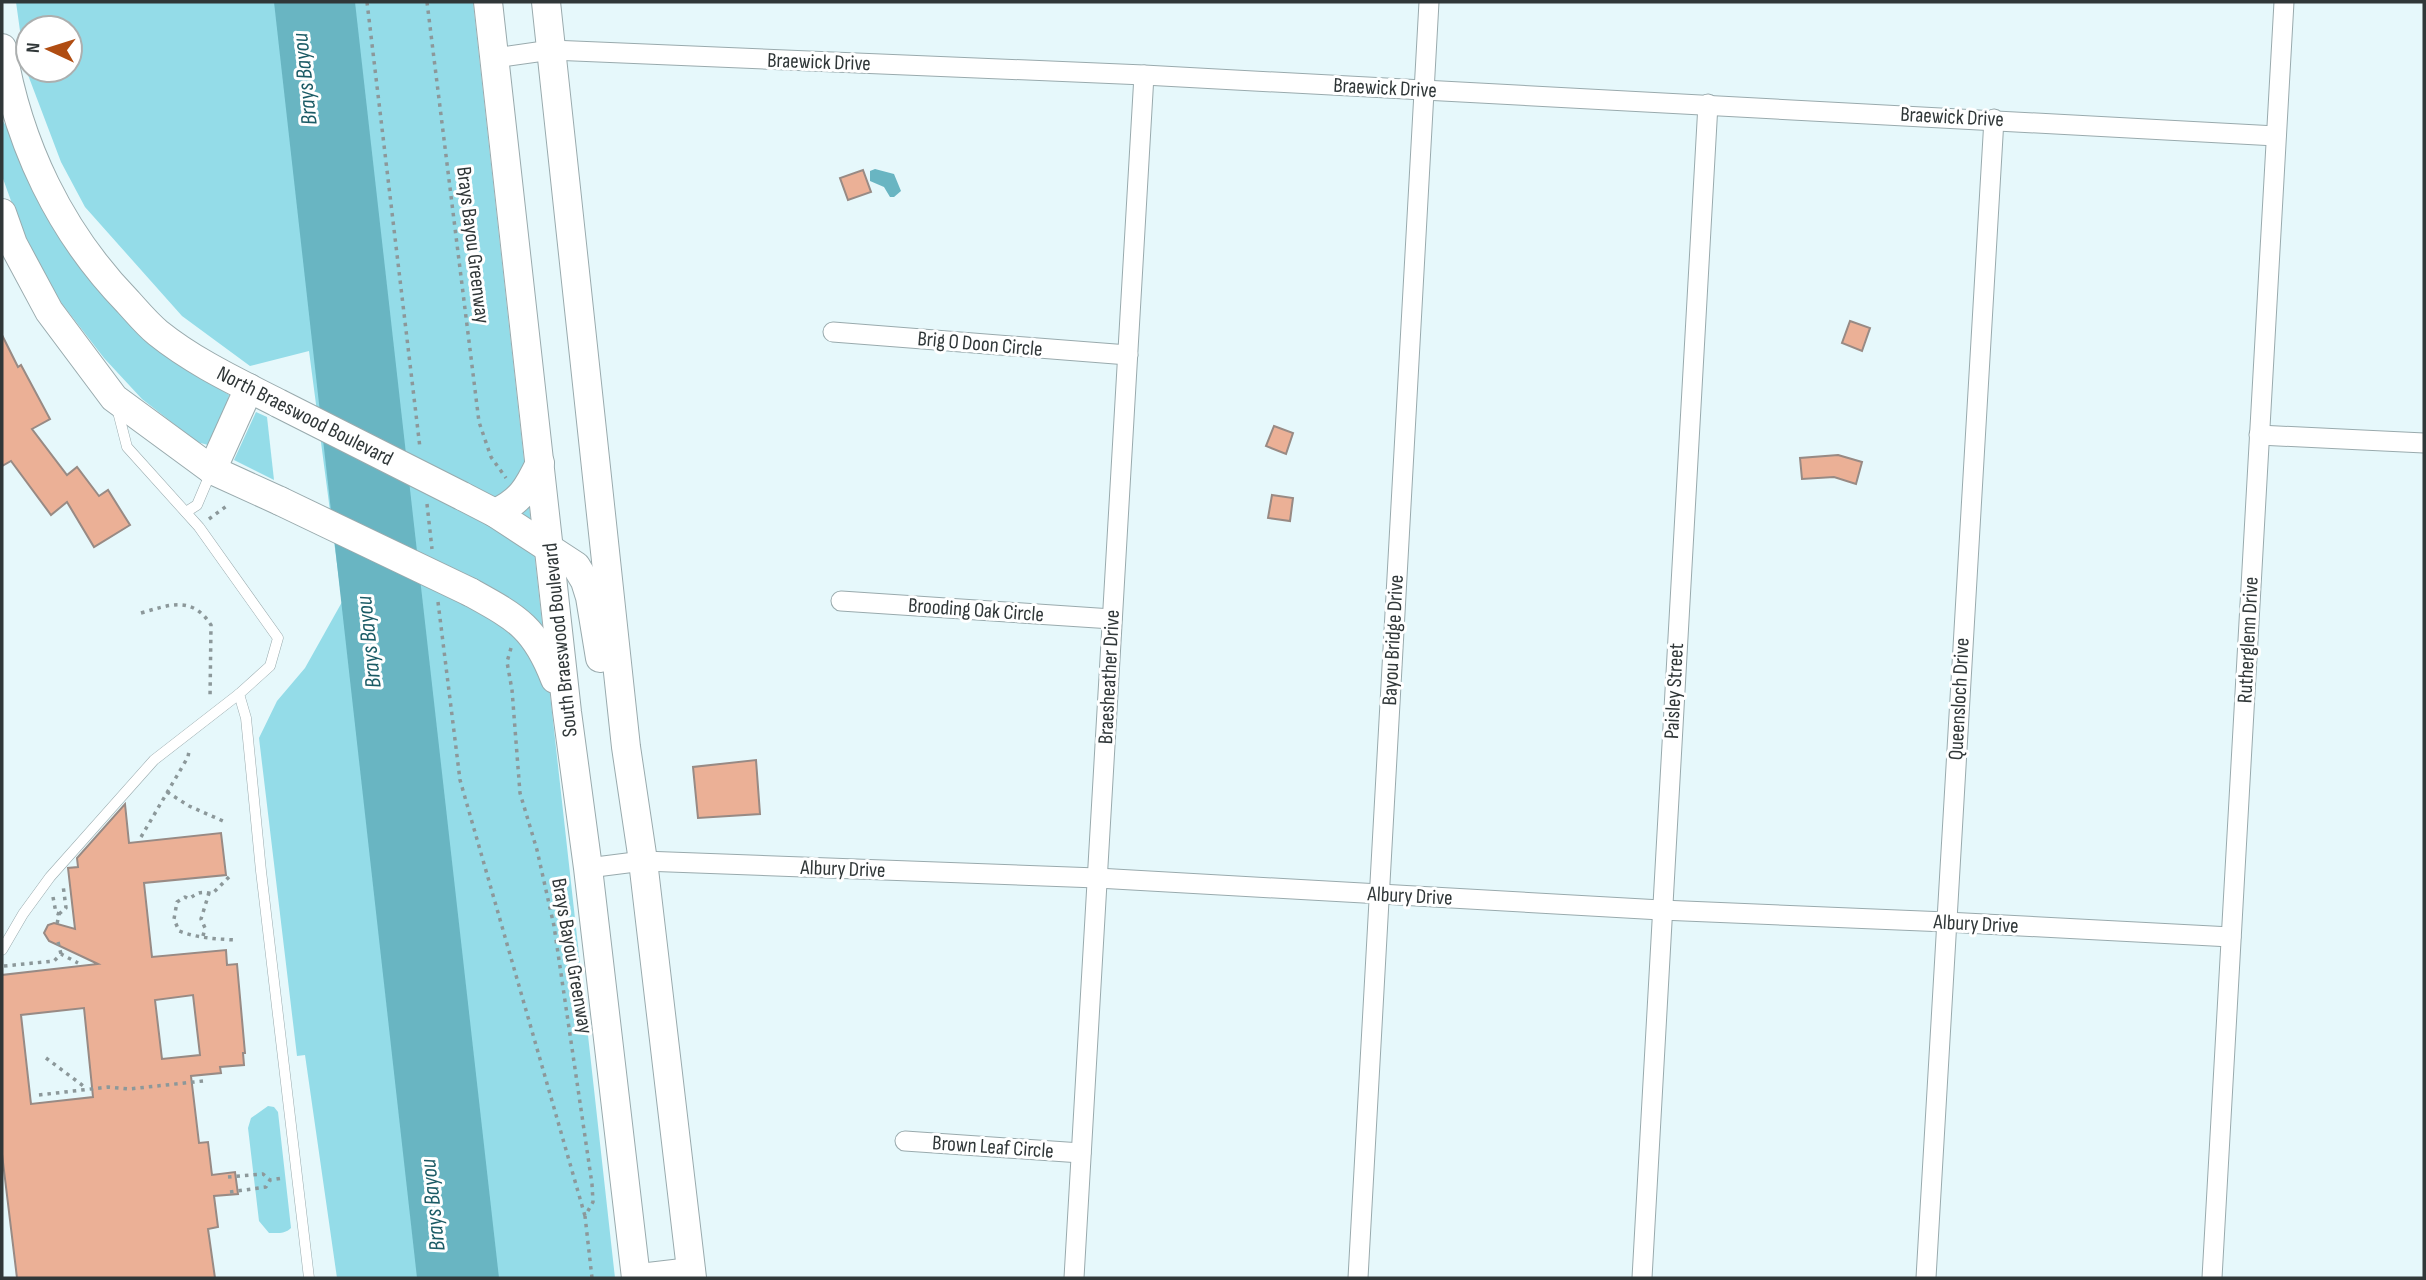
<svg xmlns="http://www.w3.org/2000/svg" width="2426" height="1280" font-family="'Sofia Sans Condensed',sans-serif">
<rect width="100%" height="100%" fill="#e6f8fb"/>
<!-- green -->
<g fill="#94dce8" fill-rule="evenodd">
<path d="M16 2H473L615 1278H337L305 1055 297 1056 259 738 277 701 305 668 342 602 309 351 250 366 182 316 85 207 61 162 25 67ZM28 28H70V70H28Z"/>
<path d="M2 120 167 353 229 395 228 402 208 445 197 442 142 399 104 358 49 287 22 231 2 176Z"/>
<path d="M256 412 267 417 274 480 234 460Z"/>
<path d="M268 1106 274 1107 278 1112 291 1228C285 1234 278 1233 269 1233L259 1221 248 1128 251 1118Z"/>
</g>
<!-- water -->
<g fill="#69b5c2">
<path d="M274 2H355L499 1278H417Z"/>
<path d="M875 169 894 174 901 191 894 197H890L884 187 870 181V171Z"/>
</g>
<!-- building -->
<g fill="#ebb096" stroke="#988a84" stroke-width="2" fill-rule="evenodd">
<path d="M863 170 871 192 848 200 840 178Z"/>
<path d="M1850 321 1870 328 1862 351 1842 343Z"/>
<path d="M2 335 18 367 21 365 50 419 32 429 67 475 77 467 99 496 108 490 130 525 94 547 67 502 51 515 11 461 2 466Z"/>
<path d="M1274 426 1293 433 1286 454 1266 446Z"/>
<path d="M1838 455 1862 462 1856 484 1834 477 1802 479 1800 458Z"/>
<path d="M1272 495 1293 498 1290 521 1268 518Z"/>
<path d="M756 760 760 814 698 818 693 767Z"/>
<path d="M125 804 129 843 221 833 226 875 144 883 152 957 226 950 227 965 237 964 245 1053H243L244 1065 220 1067 221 1073 191 1076 199 1143 208 1142 212 1175 235 1172 238 1194 214 1196 218 1227 208 1229 215 1278H17L2 1154V975L98 964 49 941 44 933 48 925 54 923 75 929 68 868 78 867 77 858ZM193 995 200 1055 162 1059 155 1000ZM84 1008 93 1097 31 1104 21 1015Z"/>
</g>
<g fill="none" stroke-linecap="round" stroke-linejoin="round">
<defs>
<g id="service">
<path d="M117 408 127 447 199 527 278 638 270 666 239 694 246 718 261 871 309 1278"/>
<path d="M186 512 197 505 211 472"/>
<path d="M2 950 23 914 50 877 154 760 239 694"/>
</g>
<g id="minor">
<path d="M494 58 551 50 1144 75 2276 136"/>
<path d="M833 332 1128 355"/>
<path d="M2259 435 2424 443"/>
<path d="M841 601 1112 619"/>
<path d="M588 868 643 861 1097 878 1661 910 1946 922 2231 937"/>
<path d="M905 1141 1081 1153"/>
<path d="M1074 1278 1144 75"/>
<path d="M1358 1278 1429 2"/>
<path d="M1642 1278 1708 104"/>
<path d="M1926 1278 1994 119"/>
<path d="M2212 1278 2284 2"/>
</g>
<g id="secondary">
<path d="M488 2 567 712 588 868 636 1278"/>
<path d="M546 2 626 747 643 861 692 1278"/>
<path d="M2 48C18 144 60 232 128 302 138 313 147 324 158 333 194 362 237 382 278 403"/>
<path d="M2 213 13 244 49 311 114 398 212 470 280 501"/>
<path d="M212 470 249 388"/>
<path d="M462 496 495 513 576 566 585 581 590 597 600 658"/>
<path d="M495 513C521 501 528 488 540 463"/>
<path d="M470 592C517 618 535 627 555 679"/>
<path d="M640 1278 691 1272"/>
</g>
</defs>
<!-- service casing -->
<use href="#service" stroke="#99aaad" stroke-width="11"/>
<!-- minor casing -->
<use href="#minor" stroke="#99aaad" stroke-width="21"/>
<!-- secondary casing -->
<use href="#secondary" stroke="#99aaad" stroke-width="30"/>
<!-- path -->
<g stroke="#8c989a" stroke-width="3.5" stroke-dasharray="3.5 5" stroke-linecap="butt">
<path d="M367 2 420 448"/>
<path d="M427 2 479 422 491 457 506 478"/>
<path d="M427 504 432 549"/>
<path d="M209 519 228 505"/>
<path d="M438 602 460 780 585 1216"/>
<path d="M141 613C169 605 192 595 211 625L210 699"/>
<path d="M511 648 507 662 512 690 520 793 537 850 554 926 592 1184 593 1202 585 1216 592 1278"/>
<path d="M167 792 189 806 223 821"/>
<path d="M141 837 188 757 189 751"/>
<path d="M229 877 212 894C201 891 198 892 189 899L185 897 177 902 174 919 179 931C197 938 216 939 236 940"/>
<path d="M53 897 56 913 59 914 57 924"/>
<path d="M59 914 66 908 63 885"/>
<path d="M203 936 205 928 201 919 209 893"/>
<path d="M58 942 61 954"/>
<path d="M4 966 54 961 61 954 78 963"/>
<path d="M46 1058 86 1088"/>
<path d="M39 1095 108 1087 129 1089 203 1081"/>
<path d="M228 1177 263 1174 269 1179"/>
<path d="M230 1192 266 1187 270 1180 283 1178"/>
</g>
<!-- service -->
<use href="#service" stroke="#fff" stroke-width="10"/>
<!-- minor -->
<use href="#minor" stroke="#fff" stroke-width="19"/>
<!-- secondary -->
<use href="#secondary" stroke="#fff" stroke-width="28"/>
<defs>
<g id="secondary-bridge">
<path d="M278 403 462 496"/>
<path d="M280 501 470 592"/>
</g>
</defs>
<!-- secondary-bridge casing -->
<use href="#secondary-bridge" stroke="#99aaad" stroke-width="30" stroke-linecap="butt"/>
<!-- secondary-bridge -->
<use href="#secondary-bridge" stroke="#fff" stroke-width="28"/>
</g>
<g text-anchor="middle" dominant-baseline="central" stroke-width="6" stroke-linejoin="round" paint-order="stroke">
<!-- street labels -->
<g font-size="21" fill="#303738" stroke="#fff">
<text transform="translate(819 62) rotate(2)">Braewick Drive</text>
<text transform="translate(1385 88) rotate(3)">Braewick Drive</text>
<text transform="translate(1952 117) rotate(3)">Braewick Drive</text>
<text transform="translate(473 245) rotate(83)">Brays Bayou Greenway</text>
<text transform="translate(980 344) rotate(5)">Brig O Doon Circle</text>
<text transform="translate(305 416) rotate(27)">North Braeswood Boulevard</text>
<text transform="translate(976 610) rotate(4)">Brooding Oak Circle</text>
<text transform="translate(560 640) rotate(-96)">South Braeswood Boulevard</text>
<text transform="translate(1393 640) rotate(-87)">Bayou Bridge Drive</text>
<text transform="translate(2248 640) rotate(-87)">Rutherglenn Drive</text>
<text transform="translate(1109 677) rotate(-87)">Braesheather Drive</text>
<text transform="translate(1674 691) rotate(-87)">Paisley Street</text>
<text transform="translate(1959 699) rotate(-87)">Queensloch Drive</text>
<text transform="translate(843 869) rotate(2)">Albury Drive</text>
<text transform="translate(1410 896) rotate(3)">Albury Drive</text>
<text transform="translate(1976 924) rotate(3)">Albury Drive</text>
<text transform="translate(572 956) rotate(80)">Brays Bayou Greenway</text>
<text transform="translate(993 1147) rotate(4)">Brown Leaf Circle</text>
</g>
<!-- water labels -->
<g font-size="23" font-style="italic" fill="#1b5b65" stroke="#fff">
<text transform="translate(305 79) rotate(-96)">Brays Bayou</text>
<text transform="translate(369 642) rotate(-96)">Brays Bayou</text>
<text transform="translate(433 1205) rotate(-96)">Brays Bayou</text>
</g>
</g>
<!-- border -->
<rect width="2426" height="1280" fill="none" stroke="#303738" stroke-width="7"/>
<!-- north arrow -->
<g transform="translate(49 49) rotate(274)"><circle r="33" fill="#ffffff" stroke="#acafaf" stroke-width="2"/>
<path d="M0-5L12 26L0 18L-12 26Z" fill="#b04d12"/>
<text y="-10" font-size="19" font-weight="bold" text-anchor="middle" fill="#303738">N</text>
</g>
</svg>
